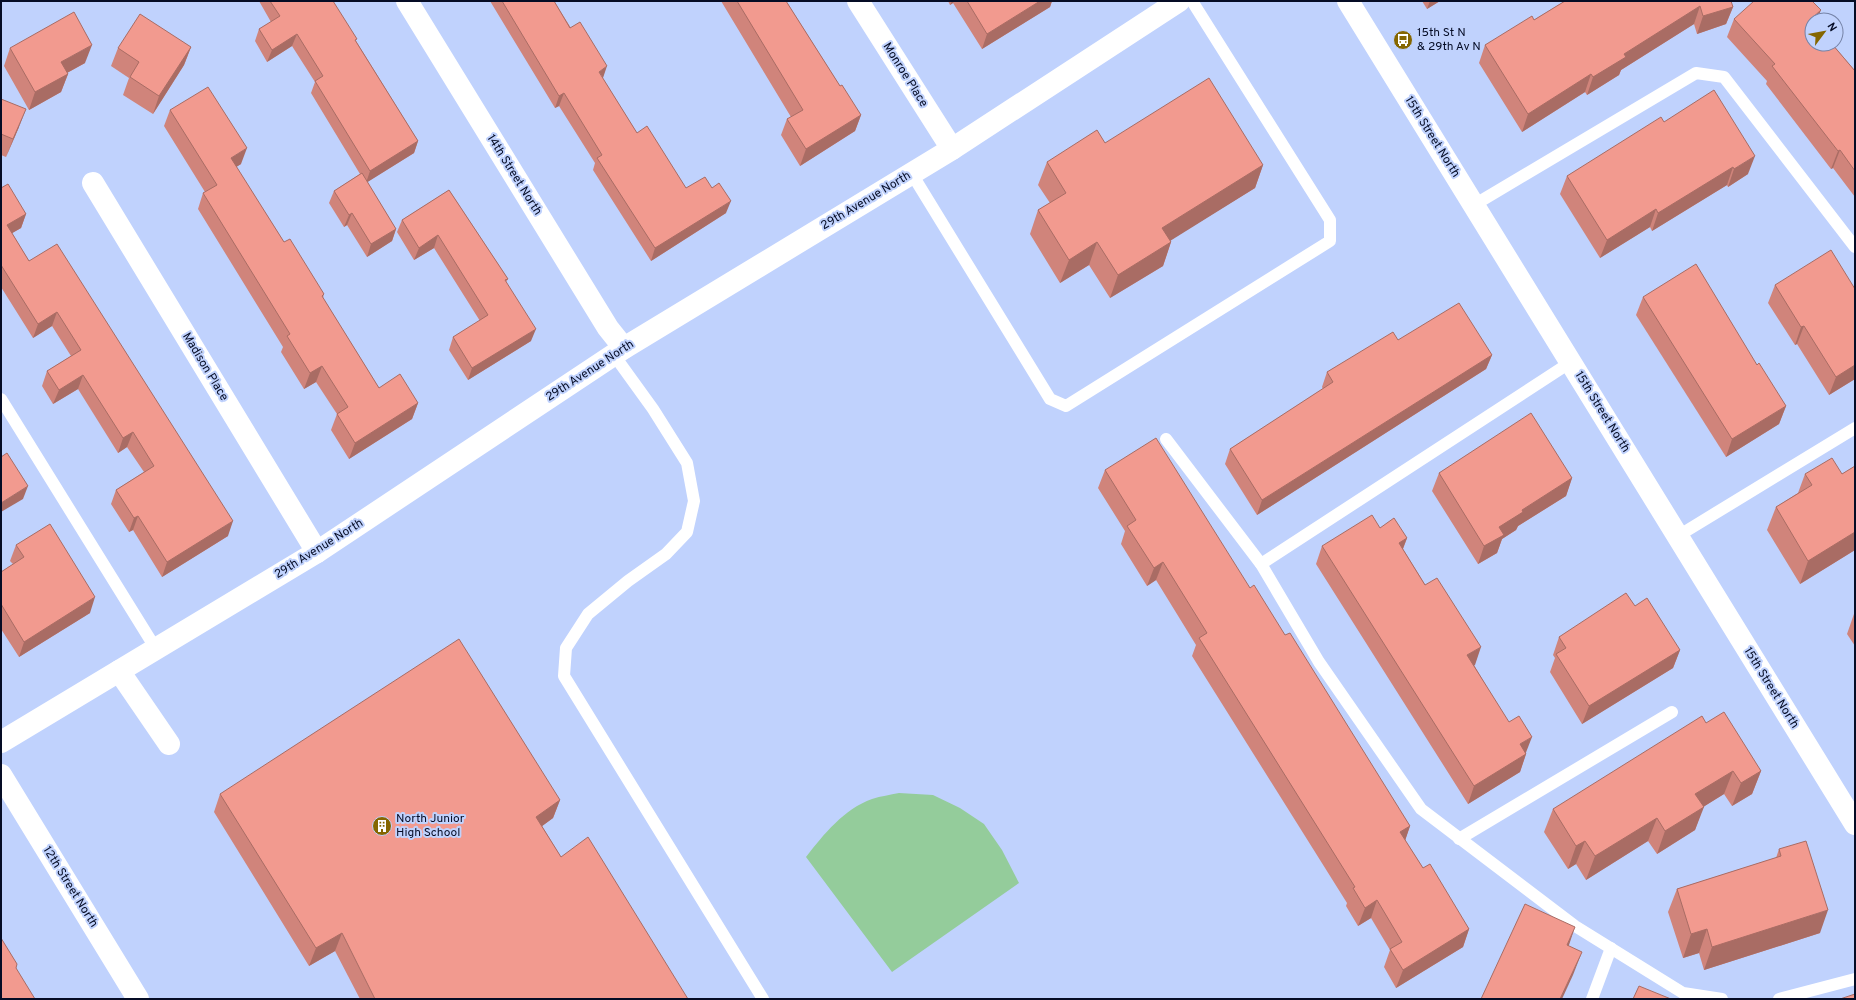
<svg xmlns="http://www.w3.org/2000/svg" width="1856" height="1000" font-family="Overpass,sans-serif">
<rect width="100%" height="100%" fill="#c0d2fd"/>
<!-- green -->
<path fill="#94cc9b" d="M899 793 933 795 960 808 984 824 1002 850 1019 883 892 972 806 857C824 834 844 809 872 799 881 796 890 795 899 793Z"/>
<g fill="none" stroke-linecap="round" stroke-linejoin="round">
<!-- lane -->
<g stroke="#fff" stroke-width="12">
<path d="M912 174 1050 399 1066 406 1330 241V220L1192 1"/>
<path d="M1474 205 1696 73 1724 77 1855 247"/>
<path d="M614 355 653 409 687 463 694 501 687 532 666 554 628 581 588 614 566 648 564 676 763 999"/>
<path d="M1 399 156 649"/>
<path d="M1166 439 1261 564 1319 662 1421 809 1575 926 1683 993 1722 999"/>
<path d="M1678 536 1855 428"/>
<path d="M1261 564 1571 362"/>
<path d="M1459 839 1672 712"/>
<path d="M1592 999 1611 948"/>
<path d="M1779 999 1855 979"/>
</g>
<!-- street -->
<g stroke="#fff" stroke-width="22">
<path d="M407 1 608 328 624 348"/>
<path d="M858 1 952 149"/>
<path d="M1348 1 1855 824"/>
<path d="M93 183 317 552"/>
<path d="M119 671 169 744"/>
<path d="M1 742 317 552 624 348 952 149 1179 1"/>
</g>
<!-- secondary -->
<path stroke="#fff" stroke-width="22" d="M1 775 138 999"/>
</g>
<!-- wall -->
<g fill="#d0847b">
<path d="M259 1H333L356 41 418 141 414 153 367 182 396 229 392 241 367 257 347 225 344 227 329 203 334 191 360 174 311 93 315 82 292 46 267 62 255 41 259 29 271 22Z"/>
<path d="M490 1H554L637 133 686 188 726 213 651 261 593 170 595 163 559 106 555 108Z"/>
<path d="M721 1H786L840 86 861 115 855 131 800 166 781 135 787 119 791 117Z"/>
<path d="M948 1H1052L1050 7 982 49 953 3 950 5Z"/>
<path d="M1422 1H1440L1427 9Z"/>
<path d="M1565 1 1733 7 1726 24 1697 34 1694 24 1621 70 1619 75 1587 95 1585 92 1522 132 1479 63 1485 45 1534 20Z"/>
<path d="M1734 19 1812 20 1855 71V197L1833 168 1831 169 1766 84 1767 81 1727 37Z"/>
<path d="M191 47 184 65 153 114 123 95 129 78 111 66 118 48Z"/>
<path d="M10 48 85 63 67 73 68 74 61 92 29 110 4 66Z"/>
<path d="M1 99 19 127 6 157 1 155Z"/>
<path d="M170 110 241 164 236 167 284 242 324 294 323 298 379 388 418 403 412 419 349 459 331 430 337 414 316 382 304 389 281 352 283 347 198 209 203 193 205 192 164 126Z"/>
<path d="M1664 122 1748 174 1728 187 1727 185 1652 231 1650 227 1600 258 1560 194 1567 176Z"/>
<path d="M1105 143 1263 165 1255 188 1170 240 1171 242 1163 266 1110 298 1089 265 1060 283 1030 234 1038 210 1050 203 1038 185 1047 162Z"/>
<path d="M1 188 26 214 21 228 12 233 29 261 228 536 162 577 133 530 129 532 111 504 116 490 144 472 127 447 118 453 78 389 53 404 42 386 47 371 71 356 52 326 33 338 1 287Z"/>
<path d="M449 190 508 279 506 282 531 341 468 380 449 350 453 337 480 321 434 248 414 260 397 232 402 220Z"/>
<path d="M1775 285 1855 289V379L1829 395 1797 344 1795 345 1768 303Z"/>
<path d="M1643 297 1757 365 1786 406 1779 424 1726 457 1636 315Z"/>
<path d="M1398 340 1492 355 1486 369 1257 515 1225 464 1230 449 1323 389 1322 387 1327 372Z"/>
<path d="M1855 466V550L1800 584 1767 530 1776 507 1798 493 1805 474H1842Z"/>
<path d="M1105 470 1250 588 1285 635 1410 826 1405 840 1423 868 1469 929 1463 947 1396 988 1384 967 1390 950 1371 918 1358 926 1346 906 1347 903 1192 656 1196 645 1156 580 1147 586 1121 544 1125 531 1098 488Z"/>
<path d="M1439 473 1572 478 1566 496 1518 526 1516 530 1502 539 1497 553 1478 564 1432 491Z"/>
<path d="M1380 528 1407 538 1403 549 1475 665H1474L1526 754 1520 772 1468 804 1316 564 1322 546Z"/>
<path d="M16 545 90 613 19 657 1 629V572L13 564 10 561Z"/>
<path d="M1635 606 1680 650 1673 668 1582 724 1550 672 1555 658 1553 655 1559 637Z"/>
<path d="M1855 611V646L1847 634Z"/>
<path d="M1706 723 1761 771 1752 794 1732 806 1724 794 1703 807 1695 830 1657 854 1648 841 1586 880 1576 864 1568 869 1544 832 1553 809Z"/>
<path d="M220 794 560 800 553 818 542 826 561 857 688 999H360L335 951 309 966 214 812Z"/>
<path d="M1779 849 1820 933 1704 970 1699 953 1683 958 1668 912 1677 889 1776 858Z"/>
</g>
<!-- shaded-wall -->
<g fill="#a96c64">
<path d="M952 1H954L953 3 950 5Z"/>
<path d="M1040 1H1052L1050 7 982 49 987 34Z"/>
<path d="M1430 1H1440L1427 9Z"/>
<path d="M1700 6 1694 24 1621 70 1619 75 1587 95 1593 77 1624 54Z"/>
<path d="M1733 7 1726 24 1697 34 1703 16Z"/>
<path d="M1821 10 1817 20H1812L1811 19Z"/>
<path d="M297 34 292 46 267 62 272 50Z"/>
<path d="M92 45 85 63 54 80 61 62Z"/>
<path d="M191 47 184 65 153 114 159 96Z"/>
<path d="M607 66 603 78 599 72Z"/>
<path d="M68 74 61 92 29 110 35 92Z"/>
<path d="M1591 74 1585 92 1522 132 1528 114Z"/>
<path d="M564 93 559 106 555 108 559 96Z"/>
<path d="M26 109 19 127 6 157 13 139Z"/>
<path d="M861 115 855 131 800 166 806 149Z"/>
<path d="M418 141 414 153 366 183 370 171Z"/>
<path d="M247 148 241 164 225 174 231 158Z"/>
<path d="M1840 150 1833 168 1831 169 1838 151Z"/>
<path d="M1755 156 1748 174 1728 187 1734 169Z"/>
<path d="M1263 165 1255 188 1154 251 1162 228Z"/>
<path d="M1733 167 1727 185 1652 231 1658 213Z"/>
<path d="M731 201 726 213 651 261 655 248Z"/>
<path d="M1656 209 1650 227 1600 258 1607 240Z"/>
<path d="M352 213 347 225 344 227 349 215Z"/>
<path d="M26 214 21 228 2 239 7 225Z"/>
<path d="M396 229 392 241 367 257 371 244Z"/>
<path d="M438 235 434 248 414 260 419 248Z"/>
<path d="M1097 242 1089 265 1060 283 1069 260Z"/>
<path d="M1171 242 1163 266 1110 298 1118 275Z"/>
<path d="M57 312 52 326 33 338 38 324Z"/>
<path d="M1804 326 1797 344 1795 345 1801 327Z"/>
<path d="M536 329 531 341 468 380 472 368Z"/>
<path d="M1492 355 1486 369 1257 515 1262 500Z"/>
<path d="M1855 365V379L1829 395 1836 377Z"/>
<path d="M322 366 316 382 304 389 310 373Z"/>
<path d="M83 375 78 389 53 404 59 390Z"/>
<path d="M418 403 412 419 349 459 355 443Z"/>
<path d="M1786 406 1779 424 1726 457 1732 439Z"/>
<path d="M133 432 127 447 118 453 123 438Z"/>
<path d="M1572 478 1566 496 1518 526 1516 530 1502 539 1497 553 1478 564 1484 546 1499 527 1522 510Z"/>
<path d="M28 486 23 499 1 512V503Z"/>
<path d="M138 516 133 530 129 532 134 518Z"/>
<path d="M233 521 228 536 162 577 167 562Z"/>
<path d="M1855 532V550L1800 584 1808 561Z"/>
<path d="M1407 538 1400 556 1399 543Z"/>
<path d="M1163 562 1156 580 1147 586 1154 568Z"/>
<path d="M95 597 90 613 19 657 24 642Z"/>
<path d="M1481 647 1475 665 1461 673 1467 655Z"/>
<path d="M1680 650 1673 668 1582 724 1589 706Z"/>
<path d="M1532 737 1525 755 1520 744Z"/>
<path d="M1526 754 1520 772 1468 804 1474 786Z"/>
<path d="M1733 771 1724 794 1687 817 1695 794Z"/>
<path d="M1761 771 1752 794 1732 806 1741 783Z"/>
<path d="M560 800 553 818 530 835 536 817Z"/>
<path d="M1704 807 1695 830 1657 854 1665 831Z"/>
<path d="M1657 818 1648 841 1586 880 1595 856Z"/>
<path d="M1410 826 1404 844 1400 832Z"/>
<path d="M1585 841 1576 864 1568 869 1576 846Z"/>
<path d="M1377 900 1371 918 1358 926 1365 908Z"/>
<path d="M1828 910 1820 933 1704 970 1712 947Z"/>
<path d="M1575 927 1567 951V945Z"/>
<path d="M1469 929 1463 947 1396 988 1403 970Z"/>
<path d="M1707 929 1699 953 1683 958 1691 934Z"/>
<path d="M342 933 335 951 309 966 316 948Z"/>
<path d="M1582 952 1573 975 1562 999H1560Z"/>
</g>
<!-- building -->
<g fill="#f29a8f" stroke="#a96c64">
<path d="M270 1H333L357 39 355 40 418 141 370 171 315 81 323 76 297 34 272 50 259 29 280 16Z"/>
<path d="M502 1H554L570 28 580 22 607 66 599 72 637 133 647 126 686 188 705 177 712 188 719 183 731 201 655 248 597 158 602 155 564 93 559 96Z"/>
<path d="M737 1H786L840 86 842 85 861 115 806 149 787 119 803 110Z"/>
<path d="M967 1H1040L987 34Z"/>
<path d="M1565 1H1731L1733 7 1703 16 1700 6 1624 54 1626 57 1593 77 1591 74 1528 114 1485 45 1532 16 1534 20Z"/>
<path d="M1754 1H1812L1821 10 1811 19 1812 20V44H1832L1855 71V171L1840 150 1838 151 1772 66 1775 64 1734 19Z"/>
<path d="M74 12 92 45 61 62 68 74 35 92 10 48Z"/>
<path d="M140 14 191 47 159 96 130 77 139 62 118 48Z"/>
<path d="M1209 78 1263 165 1162 228 1171 242 1118 275 1097 242 1069 260 1038 210 1066 193 1047 162 1097 130 1105 143Z"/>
<path d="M208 87 247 148 231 158 284 242 290 239 324 294 322 296 379 388 400 374 418 403 355 443 337 414 348 407 322 366 310 373 287 336 290 334 203 193 217 185 170 110Z"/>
<path d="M1714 90 1755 156 1734 169 1733 167 1658 213 1656 209 1607 240 1567 176 1661 117 1664 122Z"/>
<path d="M1 99 26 109 13 139 1 134Z"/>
<path d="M362 173 396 229 371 244 352 213 349 215 334 191Z"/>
<path d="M8 184 26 214 7 225 29 261 57 244 233 521 167 562 138 516 134 518 116 490 154 466 133 432 123 438 83 375 59 390 47 371 81 350 57 312 38 324 1 265V188Z"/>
<path d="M449 190 508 279 505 280 536 329 472 368 453 337 488 315 438 235 419 248 402 220Z"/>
<path d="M1831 250 1855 289V365L1836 377 1804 326 1801 327 1775 285Z"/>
<path d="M1696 264 1757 365 1759 363 1786 406 1732 439 1643 297Z"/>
<path d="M1459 303 1492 355 1262 500 1230 449 1333 382 1327 372 1393 332 1398 340Z"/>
<path d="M1531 413 1572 478 1522 510 1523 512 1499 527 1504 535 1484 546 1439 473Z"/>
<path d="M1156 438 1250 588 1254 585 1285 635 1290 633 1410 826 1400 832 1423 868 1430 864 1469 929 1403 970 1390 949 1402 942 1377 900 1365 908 1353 888 1355 887 1199 638 1207 633 1163 562 1154 568 1127 526 1136 520 1105 470Z"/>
<path d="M7 453 28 486 1 503V457Z"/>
<path d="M1832 458 1842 474 1855 466V532L1808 561 1776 507 1812 485 1805 474Z"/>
<path d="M1372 515 1380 528 1394 518 1407 538 1399 543 1425 585 1437 578 1481 647 1467 655 1509 722 1519 716 1532 737 1520 744 1526 754 1474 786 1322 546Z"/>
<path d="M50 524 95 597 24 642 1 604V572L24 557 16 545Z"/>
<path d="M1626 593 1635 606 1647 598 1680 650 1589 706 1556 654 1566 648 1559 637Z"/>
<path d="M459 639 560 800 536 817 561 857 588 837 688 999H375L342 933 316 948 220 794Z"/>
<path d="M1724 712 1761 771 1741 783 1733 771 1695 794 1704 807 1665 831 1657 818 1595 856 1585 841 1576 846 1553 809 1702 716 1706 723Z"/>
<path d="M1806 841 1828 910 1712 947 1707 929 1691 934 1677 889 1781 856 1779 849Z"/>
<path d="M1525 904 1575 927 1567 945 1582 952 1560 999H1481Z"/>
<path d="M1 938 17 964 16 968 35 999H1Z"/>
<path d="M1639 986 1671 999H1633Z"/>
<path d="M1855 994V999H1840Z"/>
</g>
<!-- icons -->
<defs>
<symbol id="bus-disc" viewBox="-11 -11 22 22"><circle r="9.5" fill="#856600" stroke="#c0d2fd"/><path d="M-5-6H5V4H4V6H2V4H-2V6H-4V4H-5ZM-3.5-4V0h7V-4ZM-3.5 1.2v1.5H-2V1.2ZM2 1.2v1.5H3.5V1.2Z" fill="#fff"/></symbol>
<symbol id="building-disc" viewBox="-11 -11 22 22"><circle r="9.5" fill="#856600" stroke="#c0d2fd"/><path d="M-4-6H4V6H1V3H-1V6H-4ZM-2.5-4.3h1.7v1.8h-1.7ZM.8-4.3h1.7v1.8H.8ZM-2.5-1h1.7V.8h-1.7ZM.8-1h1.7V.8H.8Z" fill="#fff"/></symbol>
</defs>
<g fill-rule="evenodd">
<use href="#bus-disc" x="1392" y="29" width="22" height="22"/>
<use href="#building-disc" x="371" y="815" width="22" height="22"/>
</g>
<g text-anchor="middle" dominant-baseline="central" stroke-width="4" stroke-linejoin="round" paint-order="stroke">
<!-- poi labels -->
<g font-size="12" fill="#050c25" stroke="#c0d2fd" text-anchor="start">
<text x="1417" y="33">15th St N<tspan x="1417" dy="14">&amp; 29th Av N</tspan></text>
<text x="396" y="819">North Junior<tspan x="396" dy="14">High School</tspan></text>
</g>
<!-- street labels -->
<g font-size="12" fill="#050c25" stroke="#c0d2fd">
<text transform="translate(905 75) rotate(58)">Monroe Place</text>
<text transform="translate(1432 137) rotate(58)">15th Street North</text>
<text transform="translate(514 175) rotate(58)">14th Street North</text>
<text transform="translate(866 201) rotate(-31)">29th Avenue North</text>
<text transform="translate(205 367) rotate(59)">Madison Place</text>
<text transform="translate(590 371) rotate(-33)">29th Avenue North</text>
<text transform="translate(1602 412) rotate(58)">15th Street North</text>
<text transform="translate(319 549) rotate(-32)">29th Avenue North</text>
<text transform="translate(1771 688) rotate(58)">15th Street North</text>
<text transform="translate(70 887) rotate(58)">12th Street North</text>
</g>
</g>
<!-- border -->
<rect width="1856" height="1000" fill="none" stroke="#050c25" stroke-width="4"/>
<!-- north arrow -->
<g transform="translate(1824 32) rotate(58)"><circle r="19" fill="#c0d2fd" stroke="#7583a7"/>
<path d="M0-3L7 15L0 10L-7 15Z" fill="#856600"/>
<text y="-6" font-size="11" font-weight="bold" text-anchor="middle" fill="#050c25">N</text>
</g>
</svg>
